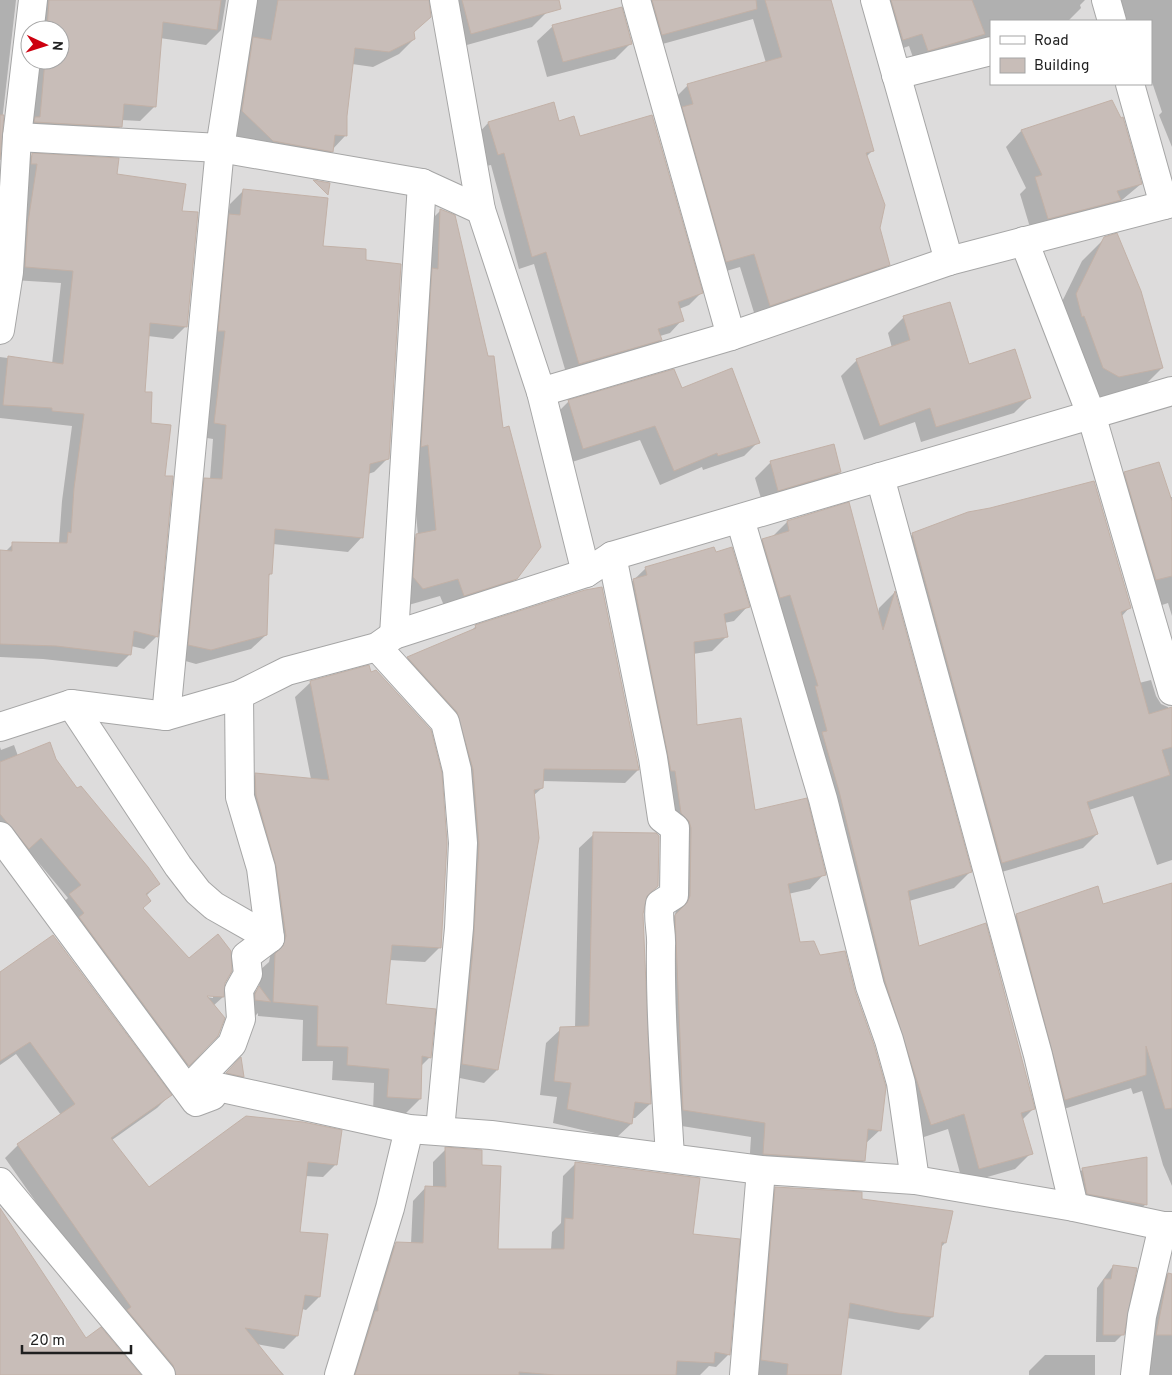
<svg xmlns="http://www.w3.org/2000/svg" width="1172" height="1375" font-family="Overpass,sans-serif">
<rect width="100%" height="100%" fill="#f0ebe5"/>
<!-- residential -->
<path fill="#dddcdc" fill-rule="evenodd" d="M0 0H1172V1375H0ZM991 21H1151V84H991ZM30 30H60V60H30Z"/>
<!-- shadow -->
<g fill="#0003" fill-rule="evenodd">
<path d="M0 0H16L0 139Z"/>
<path d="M22 0H226L221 30 206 45 160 38 155 106 140 121 121 120V126L106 141 20 137 30 60H60V30H33Z"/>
<path d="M232 0H428L413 33 414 39 399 54 373 67 352 64 345 116V136L317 166 258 156 227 126Z"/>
<path d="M434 0H544L547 12 532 27 456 48Z"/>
<path d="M640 0H830L873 150 866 157 879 228 889 264 875 278 756 319 740 267 713 275 674 99 688 85 766 63 753 19 648 48Z"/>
<path d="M880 0H1085L1080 5 1081 8 1068 21H991V38L915 63 909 46 889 53Z"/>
<path d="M1114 0H1172V147L1159 115 1162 112 1151 79V21H1122Z"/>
<path d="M592 15 631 43 615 59 547 77 537 41 553 26Z"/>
<path d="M1111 101 1141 184 1104 215 1032 234 1020 194 1026 188 1006 147 1021 131Z"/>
<path d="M553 104 558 122 701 293 689 305 679 309 682 320 670 333 660 336 661 340 648 352 567 376 534 264 519 269 491 165 486 166 476 136 488 123Z"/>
<path d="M32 155 116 175 180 212 186 326 173 339 148 336 144 394 164 477 157 636 144 649 131 646 130 654 117 667 43 659 0 657V551L5 552 13 544 59 543 62 501 72 426 0 418V357L52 364 61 283 13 280 19 168Z"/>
<path d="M244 190 321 247 364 261 388 458 374 472 368 474 362 537 348 552 273 544 271 573 268 577 266 635 251 649 196 664 175 658 191 493 205 479H210L213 439 201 437 216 229 228 217 230 204Z"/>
<path d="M441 210 502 429 516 578 498 596 447 613 440 596 405 606 399 553 418 535 411 462 423 228Z"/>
<path d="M1105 238 1162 368 1139 391 1095 399 1054 318 1082 261Z"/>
<path d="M904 317 968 365 1029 398 1014 413 921 442 915 422 864 440 841 376 857 360 892 348 888 333Z"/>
<path d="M673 371 681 389 758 442 744 456 703 470 702 467 660 485 640 440 569 463 554 416 568 402Z"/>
<path d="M771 462 840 472 824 487 763 505 755 478Z"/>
<path d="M1125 474 1169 497H1172V616L1168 603 1147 610 1111 488Z"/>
<path d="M849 504 878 613 879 608 894 593 970 872 954 888 909 901 918 947 1033 1109 1022 1120 1031 1153 1015 1169 963 1184 948 1129 915 1140 747 556 763 540 772 537 787 522Z"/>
<path d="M913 534 1130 607 1121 617 1139 683 1151 680 1156 696 1161 704 1168 707 1172 721V860L1157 865 1133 796 1089 810 1097 834 1083 848 988 876 898 548Z"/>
<path d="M646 568 748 606 734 621 724 623 726 637 712 651 693 654 695 726 754 812 824 874 810 889 788 894 799 944 880 1130 865 1144 864 1161 849 1175 749 1168 751 1137 669 1124 661 930 674 917 676 911 677 843 619 594Z"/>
<path d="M601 588 638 770 625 783 542 781V788L533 796 497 1070 484 1083 450 1076 461 963 444 725 395 671 408 658 470 632 476 626Z"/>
<path d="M311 682 440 947 425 962 389 960 384 1006 430 1057 421 1066 420 1099 405 1114 373 1112 374 1083 332 1080 333 1061H302L303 1020 258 1016V1013L255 1016 240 1015 244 1003 259 988 260 970 269 962 271 952 241 789 256 774 311 779 295 697Z"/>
<path d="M14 745 18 756 55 759 77 790 158 884 146 896 142 908 189 960 224 982 223 997 213 1006 217 1035 175 1078 57 908 68 898 28 850 16 861 0 843V747L1 750ZM213 995V998L201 996Z"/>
<path d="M594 834 657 886 645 898 642 914 650 1104 635 1118H632L631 1124 616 1138 553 1123 557 1097 540 1095 546 1043 561 1029 575 1028 579 848Z"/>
<path d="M1172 884V1186L1163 1165 1142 1091 1133 1094 1131 1088 1051 1113 1002 929 1016 915 1102 905Z"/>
<path d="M0 973 170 1095 157 1108 112 1140 148 1189 246 1117 336 1164 323 1177 305 1176 299 1233 319 1297 306 1310 302 1309 297 1336 284 1349 256 1344 284 1375H158L119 1320 5 1158 18 1145 61 1115 16 1054 0 1065Z"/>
<path d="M240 1060 242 1076 235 1084 220 1080Z"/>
<path d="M446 1149 481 1166 496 1251 551 1250 552 1232 561 1223 563 1176 576 1163 692 1235 729 1354 716 1367 709 1366 700 1375H347L383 1257 396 1244H411L413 1201 426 1187 433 1188V1162Z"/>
<path d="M1083 1169 1146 1204 1130 1219 1072 1209 1067 1185Z"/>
<path d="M776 1188 860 1200 945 1243 940 1248 932 1317 919 1330 847 1318 838 1375H759L749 1372 763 1201Z"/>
<path d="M1113 1266 1123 1334 1115 1342H1096L1097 1288Z"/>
<path d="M1168 1274 1172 1275V1375H1139L1153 1290Z"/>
<path d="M1045 1355H1095V1375H1029V1371Z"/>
</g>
<!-- building -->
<g fill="#c8bdb8" stroke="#c2b1a7">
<path d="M49 0H221L217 30 163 22 156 107 124 104 122 127 34 122 35 117H40L45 60H60V30H47Z"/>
<path d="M278 0H429L431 17 414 32 415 39 389 52 355 48 347 116V136L335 135 333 152 273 141 242 111 253 37 271 40Z"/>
<path d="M462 0H559L561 9 471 34Z"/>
<path d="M652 0H756L757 9 662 35Z"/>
<path d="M765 0H831L874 151 866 153 885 205 880 228 890 265 770 306 754 254 726 262 682 107 693 104 687 84 782 57Z"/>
<path d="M891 0H972L985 34 928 51 922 34 903 40Z"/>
<path d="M622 7 632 44 563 62 552 25Z"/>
<path d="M1112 100 1121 118 1123 117 1142 184 1117 191 1121 200 1048 219 1035 177 1042 175 1021 130Z"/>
<path d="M554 102 559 121 574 116 580 136 652 115 703 293 678 302 684 321 658 329 662 340 579 364 546 252 532 257 504 153 498 155 488 122Z"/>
<path d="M0 115H4L0 160Z"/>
<path d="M32 153 119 158 117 174 186 184 182 211 198 212 187 327 150 323 145 392H152L151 423 171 425 165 476H173L158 637 134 631 131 655 56 646 0 644V550L12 551V542L67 543 68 532 71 533 74 488 84 414 52 411V408L3 405 8 356 63 364 73 271 25 267 28 222 37 164H31Z"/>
<path d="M313 180 330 183 328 195Z"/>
<path d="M243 189 328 198 323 246 366 249V260L401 264 389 459 370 464 363 538 275 529 272 574H269L267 635 211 650 188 645 204 478 222 479 226 425 214 423 225 331H218L229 214 240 215Z"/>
<path d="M440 209 455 215 488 356H494L503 428 509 426 541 547 517 579 464 596 458 579 423 589 413 577 416 534 436 530 428 445 421 447 432 268 438 269Z"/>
<path d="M1117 233 1141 291 1163 368 1119 377 1103 368 1084 316 1082 317 1076 294 1104 237Z"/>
<path d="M950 302 969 364 1015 349 1031 398 936 427 930 408 880 426 856 359 910 340 903 316Z"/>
<path d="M732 368 760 443 718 456 717 453 674 471 655 426 583 449 568 400 674 369 682 388Z"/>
<path d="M834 444 841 472 778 491 770 461Z"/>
<path d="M1159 462 1172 501V576L1156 580 1124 472Z"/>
<path d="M1094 481 1131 608 1121 612 1149 714 1172 707V747L1162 750 1170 775 1087 802 1098 834 1002 863 912 533 968 512 990 508Z"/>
<path d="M849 502 883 630 895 591 972 872 908 891 919 946 986 923 1035 1109 1021 1113 1033 1154 979 1169 964 1114 931 1125 885 981 839 791 822 732 827 731 815 686H818L790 595 780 598 762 539 789 531 787 521Z"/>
<path d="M714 547 716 552 732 547 750 607 724 614 728 637 694 642 697 725 741 718 755 810 807 798 826 875 788 884 800 942 814 941 820 955 845 951 855 991 874 1045 886 1087 881 1131 868 1129 865 1161 763 1154 765 1123 683 1110 675 915 687 903 690 896 691 828 689 821 681 813 675 771H671L633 579 647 575 645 567Z"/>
<path d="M602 587 639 770 544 769 543 788 534 790 539 838 498 1070 462 1064 473 950 479 844 473 769 457 712 407 657 476 628 475 625 585 590Z"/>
<path d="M369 665 371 672 376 670 431 730 442 773 447 843 441 948 392 945 386 1004 436 1009 431 1058 422 1056 421 1099 387 1097 389 1069 347 1065 348 1047 317 1046 318 1006 273 1002 275 954 283 946 286 936 276 866 256 795 255 773 329 780 310 681Z"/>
<path d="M50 742 56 759 77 788 81 786 148 867 160 884 146 894 151 901 143 908 189 958 218 934 231 951 232 971 225 983 224 997 207 996 225 1018 218 1036 189 1066 79 917 84 913 69 894 81 885 41 838 29 849 0 814V762Z"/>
<path d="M593 832 656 833 659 836 658 886 647 896 643 914 651 1104 635 1102 632 1124 567 1109 571 1083 554 1081 560 1027 589 1026Z"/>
<path d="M1172 883V1108L1165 1109 1146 1046V1075L1065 1100 1016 914 1098 886 1103 904Z"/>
<path d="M53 935 172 1095 111 1138 149 1187 246 1116 303 1122 342 1130 337 1165 308 1162 300 1232 328 1234 320 1297 305 1295 298 1336 245 1328 283 1375H176L173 1365 127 1310 131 1307 17 1144 75 1104 30 1042 0 1061V972Z"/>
<path d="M259 986 271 1002 255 1000V994Z"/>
<path d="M241 1057 244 1077 226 1073Z"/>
<path d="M445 1147 482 1150V1165L501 1166 498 1249H564L565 1218 573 1219 575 1162 700 1178 693 1234 740 1239 730 1355 715 1352 714 1363 677 1361 676 1375H555L519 1372V1375H355L375 1311H378V1301L396 1242 423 1243 425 1186 446 1187Z"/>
<path d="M1147 1157V1205L1087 1194 1082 1168Z"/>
<path d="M775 1187 862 1192V1199L953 1211 946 1243 942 1242 933 1317 898 1313 850 1303 841 1375H787L788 1364 761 1360Z"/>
<path d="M0 1208 86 1338 101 1327 141 1375H0Z"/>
<path d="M1113 1265 1137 1268 1124 1335H1103L1104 1279H1111Z"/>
<path d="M1168 1273 1172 1274V1335H1156Z"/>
</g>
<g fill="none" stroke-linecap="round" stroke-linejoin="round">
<defs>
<g id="street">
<path d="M444 0 481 210 541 392 586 573"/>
<path d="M636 0 731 336"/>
<path d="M875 0 949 261"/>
<path d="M1106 0 1112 21"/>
<path d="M896 75 991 51"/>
<path d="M1130 84 1164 205"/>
<path d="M17 137 220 148 422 183 481 210"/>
<path d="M1024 241 1091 414 1172 691"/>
<path d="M0 330 9 272 17 137 33 0"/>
<path d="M541 392 731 336 949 261 1172 203"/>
<path d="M880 477 1038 1055 1074 1207"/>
<path d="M740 519 823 799 870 986 889 1040 901 1083 915 1180"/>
<path d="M612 556 653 758 662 818 675 828 674 895 660 904C657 919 662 931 661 946 660 1016 666 1087 670 1157"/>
<path d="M394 635 422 183"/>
<path d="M377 647 445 722 457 770 463 843 459 928 440 1130"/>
<path d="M71 704 178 866 198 892 214 906 270 938"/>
<path d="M166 716 220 148 243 0"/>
<path d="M0 727 71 704 166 716 239 695 287 671 377 647 394 635 586 573 612 556 1172 391"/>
<path d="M0 836 196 1102 212 1096 195 1082 232 1044 241 1019 239 990 248 974 246 956 270 938 261 868 240 797 239 695"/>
<path d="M195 1082 409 1129 491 1135 761 1170 915 1180 1074 1207 1163 1226"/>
<path d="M0 1182 161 1375"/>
<path d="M339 1375 390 1208 409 1129"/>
<path d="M744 1375 761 1170"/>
<path d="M1135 1375 1142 1316 1163 1226H1172"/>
</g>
</defs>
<!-- street casing -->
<use href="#street" stroke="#a6a6a6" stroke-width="30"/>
<!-- street -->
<use href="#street" stroke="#fff" stroke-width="28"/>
</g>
<!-- legend -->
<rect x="990" y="20" width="162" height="65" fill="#ffffff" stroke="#a5a5a5"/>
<rect x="1000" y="36" width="25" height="8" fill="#ffffff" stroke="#a5a5a5"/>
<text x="1034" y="45" font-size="15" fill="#1f1f1f">Road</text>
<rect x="1000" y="58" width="25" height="15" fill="#c8bdb8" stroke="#a5a5a5"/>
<text x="1034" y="70" font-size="15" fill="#1f1f1f">Building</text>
<!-- north arrow -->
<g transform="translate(45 45) rotate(94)"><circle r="24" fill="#ffffff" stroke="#a5a5a5"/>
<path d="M0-4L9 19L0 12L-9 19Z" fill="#cd000f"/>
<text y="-8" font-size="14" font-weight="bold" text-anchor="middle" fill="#1f1f1f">N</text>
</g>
<!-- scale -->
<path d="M22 1345v8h109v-8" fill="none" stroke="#1f1f1f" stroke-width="2.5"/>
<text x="30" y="1345" font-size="15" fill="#1f1f1f" stroke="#ffffff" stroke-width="4" paint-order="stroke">20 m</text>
</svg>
